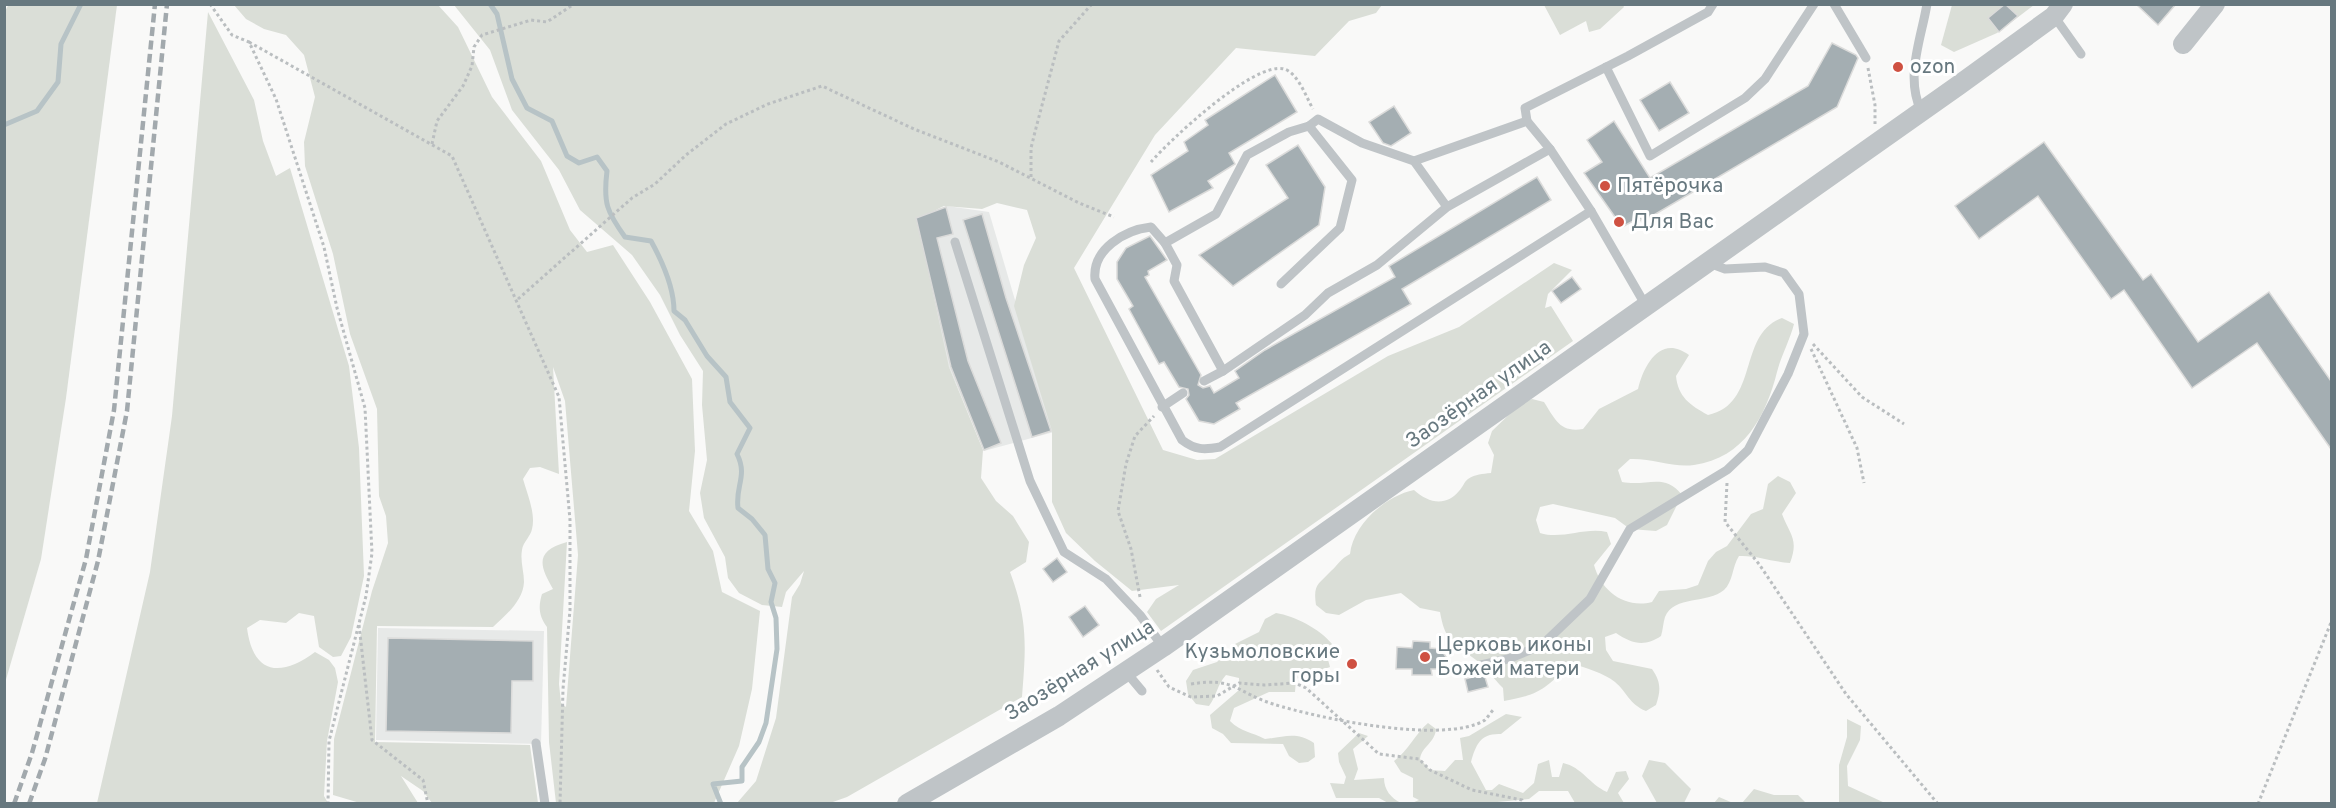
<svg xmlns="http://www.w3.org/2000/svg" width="2336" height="808" font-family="Overpass,sans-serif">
<rect width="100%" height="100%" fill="#f9f9f8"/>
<!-- built -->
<g fill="#e7e9e8">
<path d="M947 206 989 212 1054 432 984 451 948 365 914 216Z"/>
<path d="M378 628 544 631 541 744 376 740Z"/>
</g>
<!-- green -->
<g fill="#daded7">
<path d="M9 4 117 5 66 398 41 559 5 683 4 13Z"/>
<path d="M234 5H438L458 27 492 97 541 161 570 230 587 252 613 245 650 302 692 379 695 451 689 511 713 551 722 592 760 611 752 689 739 746 714 803H556L549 742 547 627C539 616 538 607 542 594L553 589C539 565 535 551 567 542L559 684 561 703 566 707 578 555 565 401 553 367 559 474 540 467 530 468 523 479C527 493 536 514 532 529 531 536 523 542 522 550 520 561 524 571 524 582 523 601 506 615 493 627L377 626 375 742 530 745 538 803H432L423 791 401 776 418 803H360L333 795 334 739 372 591 388 543 386 516 379 496 377 409 350 334 333 254 305 166 304 142 315 97 304 55 286 35 264 29 246 19Z"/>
<path d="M454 5H1382L1376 13 1349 21 1315 56 1236 48 1155 135 1074 268 1163 450 1197 460 1215 459 1388 356 1459 327 1554 263 1572 270 1548 294 1545 308 1551 306 1573 341 1161 631 1147 612 1156 599 1179 585 1132 591 1095 561 1066 533 1052 502V431L1014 306 1024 265 1036 238 1027 210 997 203 982 209 944 206 917 219 949 367 983 450 981 478 996 501 1013 516 1029 542 1026 562 1010 572C1028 620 1026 647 1022 697L847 797 830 803H737L756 781 776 718 792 597 800 584 804 571 786 592 782 607 762 605 739 593 728 578 725 557 704 518 700 493 707 460 702 405 703 371 680 335 660 295 632 255 580 210 559 170 512 110 490 50Z"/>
<path d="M1623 5 1624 7 1600 29 1589 32 1586 21 1560 35 1544 5Z"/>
<path d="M1952 5H2034L1997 33 1954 52 1941 45Z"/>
<path d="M208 12 254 100 263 141 276 176 290 168 349 366 359 448 364 576 351 637 341 656 333 657 319 647 314 616 299 613 286 623 260 620 247 628C253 674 280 678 315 652L329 660 335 668 338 682 327 741 324 796 328 803H97L150 572 172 416Z"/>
<path d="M1782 318 1794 324C1790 340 1781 356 1777 372 1766 416 1744 458 1694 465 1673 468 1652 458 1630 459L1618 470 1622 482C1647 487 1664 472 1682 495L1667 525 1656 531 1630 529 1615 518 1553 504 1540 507 1536 520 1540 533C1562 540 1584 527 1607 532L1611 544 1594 565C1601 591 1625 609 1652 602L1659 591 1686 589 1698 585 1708 561 1716 552 1727 546 1751 514 1763 509 1768 484 1778 476 1790 482 1796 493 1782 514C1790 535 1799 539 1790 563 1772 562 1757 555 1739 556 1732 567 1733 582 1724 590 1708 604 1674 595 1665 617 1663 623 1663 630 1661 636 1645 647 1632 644 1616 633L1605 637 1606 650 1613 661 1652 669C1661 682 1661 690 1656 705L1646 711C1629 704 1627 692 1615 682 1604 673 1585 668 1571 663 1546 688 1540 695 1504 701L1503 688C1493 678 1484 665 1472 657 1451 641 1445 640 1440 612L1420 608 1401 593 1366 600 1339 615 1326 613 1316 605C1313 584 1318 585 1331 571 1339 564 1340 559 1350 554 1353 525 1385 496 1414 490 1428 503 1446 507 1459 491 1463 487 1464 482 1468 479 1476 474 1482 474 1491 473L1494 455 1488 443 1492 431 1520 404 1532 399 1544 402C1555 419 1560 433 1583 429L1599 409 1638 389C1644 364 1661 334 1689 355L1676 376C1678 397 1690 405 1708 415 1760 404 1737 334 1782 318Z"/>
<path d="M1276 613C1295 616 1320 629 1332 644L1327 656 1330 667 1296 679 1295 692H1269L1234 708 1230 721C1241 732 1252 732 1265 739 1285 737 1296 731 1314 743L1315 757 1308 762 1299 763 1289 756 1283 744 1231 743 1223 734 1212 728 1210 715 1239 690V678L1226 675C1217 685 1217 695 1209 706L1196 704 1188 694 1186 681 1193 670 1217 662 1235 644 1259 632 1265 619Z"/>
<path d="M1506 714 1522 717 1501 734C1481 733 1476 744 1471 762L1486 790H1492L1499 784 1523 793 1534 783 1538 764 1549 760 1552 777H1559L1563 763C1582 767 1589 784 1607 792L1616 772 1626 771 1629 779 1618 793 1624 803H1575L1568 791H1539L1529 799 1487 803H1412L1419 800 1413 797V778L1401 772 1394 761C1408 751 1416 733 1428 723L1436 729C1435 743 1422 746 1420 759L1430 770 1445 771 1455 760H1463L1460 738 1469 736Z"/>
<path d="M1847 719 1861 726 1860 740 1847 766 1848 786 1885 803H1839V765L1847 737Z"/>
<path d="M1359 733 1368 736 1353 749 1358 769 1354 780 1384 778C1384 790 1391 798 1401 803H1388L1379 798H1336L1330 783 1344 784 1346 777 1339 762 1338 753Z"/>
<path d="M1649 760 1665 763 1691 789 1684 803H1657L1642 776Z"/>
<path d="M1754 789 1774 795H1798L1806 803H1714L1719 797 1733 803H1742Z"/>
</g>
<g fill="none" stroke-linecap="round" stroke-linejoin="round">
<!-- stream -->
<g stroke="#b7c3c6" stroke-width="5">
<path d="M490 4 497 14 512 79 527 108 552 121 567 156 579 163 597 157 607 171C603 203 607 212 625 237L651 241C662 261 674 288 674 311L685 320 707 356 726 377 730 402 750 428 737 454C748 476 735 486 738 508L752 519 765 535 768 569 775 583 771 602 776 618 777 649 766 723 759 742 742 767V781L713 784 721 804"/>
<path d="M4 125 37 111 58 82 61 44 81 4"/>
</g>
</g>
<!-- building -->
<g fill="#a4aeb2" stroke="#dbdbda" stroke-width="1.5">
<path d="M2005 4 2018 16 1999 32 1988 18Z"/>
<path d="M2136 4H2176L2158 25Z"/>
<path d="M1832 43 1856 55 1858 58 1837 107 1642 222 1639 218 1622 227 1584 173 1602 162 1587 140 1614 121 1650 178 1808 86Z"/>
<path d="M1275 75 1297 112 1229 153 1235 164 1208 181 1213 188 1169 212 1151 175 1188 151 1184 142 1208 125 1205 120Z"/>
<path d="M1670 82 1689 113 1659 131 1640 100Z"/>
<path d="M1394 106 1411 133 1391 146 1383 143 1369 122Z"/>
<path d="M2044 142 2143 280 2151 274 2198 342 2269 292 2331 381V449L2257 343 2192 388 2124 290 2111 299 2038 196 1979 239 1955 206Z"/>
<path d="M1298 145 1325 187 1319 225 1233 286 1199 255 1288 198 1266 165Z"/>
<path d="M1537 177 1551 200 1402 289 1411 304 1236 403 1240 409 1214 424 1199 421 1186 399 1189 395 1188 389 1179 387 1164 362 1159 364 1129 309 1133 306 1117 279V262L1126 248 1150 236 1167 260 1148 271 1149 275 1145 277 1201 375 1198 385 1203 388 1210 386 1214 393 1239 378 1235 371 1265 350 1395 277 1389 266Z"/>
<path d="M946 207 953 234 937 238 968 361 1001 443 984 450 951 367 916 218Z"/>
<path d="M982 214 1006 298 1051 431 1032 437 963 220Z"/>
<path d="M1572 277 1581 289 1561 303 1552 291Z"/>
<path d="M1057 558 1067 572 1053 582 1043 569Z"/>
<path d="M1085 606 1099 625 1083 637 1069 617Z"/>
<path d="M388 638 533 641V681H512L511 733 386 731Z"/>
<path d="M1413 641 1430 642V648L1441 649 1446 657 1442 669H1431L1432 675H1412V669H1396L1397 647 1412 648Z"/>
<path d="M1484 674 1488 687 1468 692 1465 679Z"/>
</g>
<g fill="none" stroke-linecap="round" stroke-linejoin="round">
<!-- path -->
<g stroke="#babec0" stroke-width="3" stroke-dasharray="3 3" stroke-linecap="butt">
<path d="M210 4 232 35 249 42 276 99 324 247 337 308 365 408 372 553 366 596 329 741 328 804"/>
<path d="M249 42 452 156 559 397 570 520V610L563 689 560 804"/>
<path d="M1868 68 1875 105V124"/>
<path d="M432 144 437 121 463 86 472 66 474 47 482 35 531 20 547 22 574 4"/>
<path d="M1151 162C1170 140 1254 61 1284 69 1298 73 1306 97 1313 109"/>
<path d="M1031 177V148L1036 128 1059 41 1092 4"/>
<path d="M518 299 632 198 655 184 686 155 726 124 768 104 822 86 914 129 999 162 1079 203 1114 217"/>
<path d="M1813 344 1862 397 1904 424"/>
<path d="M1811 349 1857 448 1864 483"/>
<path d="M1727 483 1725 522 1759 564 1846 694 1938 804"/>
<path d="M1140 597 1131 549 1118 511 1126 464 1135 436 1154 416"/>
<path d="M359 625 372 740 423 780 428 804"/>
<path d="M1132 647 1135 630"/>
<path d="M1157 670 1169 687 1191 697 1217 696 1239 683 1264 685 1295 683 1306 688 1379 754 1419 759 1430 770 1472 790 1522 800 1523 804"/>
<path d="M1191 684C1236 677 1235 692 1273 704 1317 718 1445 745 1485 720 1488 717 1491 712 1494 709"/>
<path d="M2258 804 2332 620"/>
</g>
<!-- service -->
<g stroke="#bfc4c7" stroke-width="9">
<path d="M1834 4 1866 58"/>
<path d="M2054 16 2081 54"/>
<path d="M1606 67 1650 156 1745 98 1765 79 1814 4"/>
<path d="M1921 111C1905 76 1921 40 1927 4"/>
<path d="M1414 161 1527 121"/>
<path d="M1447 207 1414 161 1362 143 1318 119 1309 126 1289 132 1247 155 1216 214 1165 243 1177 265 1174 281 1223 371 1305 315 1328 293 1377 265 1447 207 1550 149"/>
<path d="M955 242 1030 481 1064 552 1106 579 1140 615 1163 647"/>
<path d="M1165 243 1151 227C1125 230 1092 249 1095 279L1182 440C1195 450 1204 450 1220 447L1591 211"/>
<path d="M1281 284 1340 228 1352 180 1309 126"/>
<path d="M1646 306 1591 211 1550 149 1527 121 1525 108 1628 56 1708 12 1713 4"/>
<path d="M1204 381 1223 371"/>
<path d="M1162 407 1183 393"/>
<path d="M1481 665 1508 659 1542 645 1590 599 1630 529 1727 470 1748 450 1788 374 1804 334 1799 294 1784 273 1765 267 1725 269 1709 263"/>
<path d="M1126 672 1142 691"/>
<path d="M536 743 545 804"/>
</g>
<!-- minor -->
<g stroke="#bfc4c7" stroke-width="20">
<path d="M2183 44 2215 4"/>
<path d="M907 804 1059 716 1163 647 1959 85 2054 16 2063 4"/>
</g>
<!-- rail -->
<g stroke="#a2a9ad" stroke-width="4.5" stroke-dasharray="9 4.5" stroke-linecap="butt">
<path d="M14 804 32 753 86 559 114 410 155 4"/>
<path d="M29 804 45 759 98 561 127 411 167 4"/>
</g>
</g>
<!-- markers -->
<g fill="#cf5142" stroke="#fff" stroke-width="2">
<circle cx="1898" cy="67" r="6"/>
<circle cx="1605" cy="186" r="6"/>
<circle cx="1619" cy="222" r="6"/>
<circle cx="1425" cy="657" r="6"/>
<circle cx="1352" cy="664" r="6"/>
</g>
<g text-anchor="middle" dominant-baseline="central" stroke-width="6" stroke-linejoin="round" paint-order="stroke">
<!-- poi labels -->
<g font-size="21" fill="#67787f" stroke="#fff" text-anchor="start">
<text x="1910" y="67">ozon</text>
<text x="1617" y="186">Пятёрочка</text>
<text x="1631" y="222">Для Вас</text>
<text x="1437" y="645">Церковь иконы<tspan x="1437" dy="24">Божей матери</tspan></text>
<text x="1340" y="652" text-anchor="end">Кузьмоловские<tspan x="1340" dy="24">горы</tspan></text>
</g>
<!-- street labels -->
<g font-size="21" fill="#67787f" stroke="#fff">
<text transform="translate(1479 395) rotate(-35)">Заозёрная улица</text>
<text transform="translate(1080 671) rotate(-32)">Заозёрная улица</text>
</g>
</g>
<!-- border -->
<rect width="2336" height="808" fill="none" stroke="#67787f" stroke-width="12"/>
</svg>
